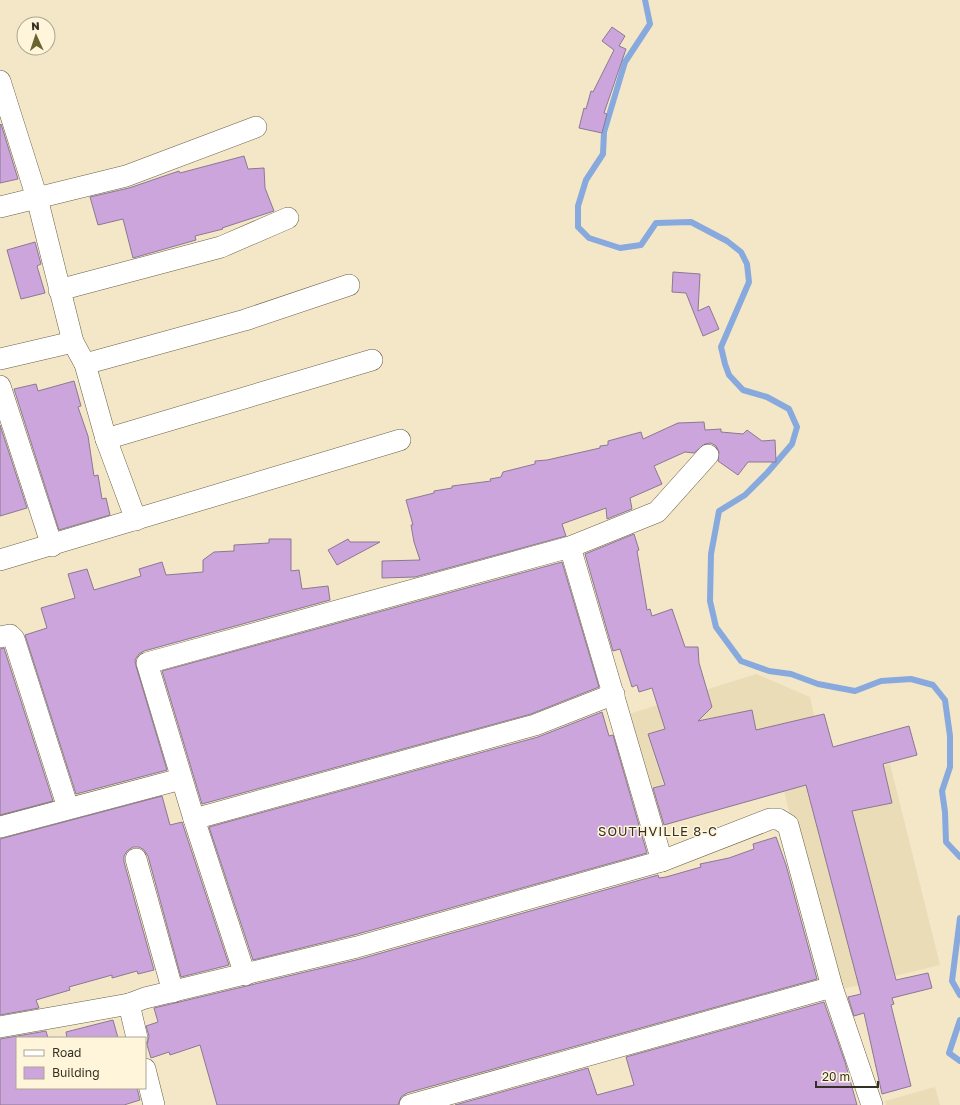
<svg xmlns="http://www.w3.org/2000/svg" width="960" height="1105" font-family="'Golos Text',sans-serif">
<rect width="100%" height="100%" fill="#f3e7c8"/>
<!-- built -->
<g fill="#eadcb6">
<path d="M756 674 810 697 828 779 890 764 940 965 835 991 784 791 661 826 626 715Z"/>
<path d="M935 1087 940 1105H886L885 1101Z"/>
</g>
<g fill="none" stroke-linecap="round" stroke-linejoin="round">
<!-- stream -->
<g stroke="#87a9de" stroke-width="6">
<path d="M645 0 650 24 625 62 604 132 603 154 586 180 578 206V227L589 238 620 248 641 245 656 223 691 222 727 241 741 252 747 264 749 282 721 347 725 364 729 375 743 390 767 397 789 409 797 427 792 444 767 473 745 495 719 511 711 554 710 601 716 627 741 661 769 671 791 674 818 684 855 691 881 681 911 679 933 685 945 700 950 736V767L942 791 945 812 946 842 960 857"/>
<path d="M960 918 952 981 960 995"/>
<path d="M960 1020 949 1053 960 1061"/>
</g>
</g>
<!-- building -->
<g fill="#cba5dc" stroke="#8b7992">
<path d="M612 27 625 36 619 46 626 49 604 113 607 114 602 133 579 128 584 108 586 109 591 91 593 92 614 50 602 41Z"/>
<path d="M1 124 18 179 0 183V125Z"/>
<path d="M244 156 248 169 264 168 265 188 274 211 222 228 223 229 195 236 196 240 133 258 123 219 98 225 90 197 129 188 179 171 180 173Z"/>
<path d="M35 242 41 264 37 266 45 293 21 299 7 250Z"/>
<path d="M673 272 700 274 698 311 709 306 719 329 703 336 686 293 672 292Z"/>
<path d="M74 381 81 406 78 407 88 436 94 476 98 475 102 499 106 498 110 515 59 530 14 389 36 384 38 391Z"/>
<path d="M704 422 705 430 721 429V432L743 434 747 430 762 441 775 440 776 462H748L738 475 718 461 719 452 716 446 711 443 705 444 694 453 685 452 654 466 662 484 630 498 632 509 607 519 606 508 562 524 566 536 415 577 382 578V561L420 560 414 542 411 525H413L406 500 434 493V491L452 488V486L491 481 490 479 501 477 503 472 535 464V461L547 460 600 448V446L608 445V441L641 432 643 439 678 423Z"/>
<path d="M0 425 27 508 0 516Z"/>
<path d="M634 534 639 550 637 551 647 610 650 609 652 616 672 609 685 647H698L699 663 712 707 698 721 752 710 756 730 824 714 833 747 909 726 917 755 883 764 892 803 852 811 896 980 928 973 932 988 892 998 894 1004 891 1005 911 1086 882 1094 864 1013 854 1016 848 997 861 994 806 785 664 825 653 788 665 785 648 734 665 729 652 688 639 692 637 685 632 687 620 649 613 651 585 554Z"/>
<path d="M269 539H291V571L299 570 302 589 328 586 330 600 144 651 139 654 135 660 136 666 167 770 76 794 25 635 47 628 41 608 75 598 68 574 87 569 94 590 141 576 139 569 162 562 166 575 203 572V560L214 552 234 551V545L269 543Z"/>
<path d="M348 539 350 542H380L337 565 328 550Z"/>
<path d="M562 562 599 687 531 714 202 804 162 671Z"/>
<path d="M4 648 53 801 0 815V649Z"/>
<path d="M602 712 609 736 613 735 647 853 354 935 253 960 209 827 538 737Z"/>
<path d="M162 796 170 825 182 822 229 965 181 977 148 856 144 850 139 847H133L127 851 124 856V862L154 970 138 974 137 971 112 978V975L69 987 70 990 36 1000 39 1008 0 1015V839Z"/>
<path d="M776 837 786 865 817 979 407 1093 401 1097 398 1105H217L200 1045 170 1055 169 1052 151 1058 147 1045 149 1036 146 1026 158 1022 154 1008 360 959 658 875 659 878 666 877 701 867 700 864 729 858 754 849 753 844Z"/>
<path d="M824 1002 845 1062 857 1105H455L588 1068 597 1095 634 1085 626 1057Z"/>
<path d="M113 1020 118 1038H67L66 1032Z"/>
<path d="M46 1031 48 1038H17V1088H137L140 1100 124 1105H0V1039Z"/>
</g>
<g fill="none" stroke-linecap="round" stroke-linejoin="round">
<defs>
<g id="street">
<path d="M0 81 37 198 73 342 85 364 106 439 136 520"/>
<path d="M0 207 126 176 256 127"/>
<path d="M59 290 221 247 288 218"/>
<path d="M0 359 73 342"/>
<path d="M85 364 245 320 349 285"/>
<path d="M0 386 52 546"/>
<path d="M106 439 372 360"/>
<path d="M570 547 662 861"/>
<path d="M0 560 400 440"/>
<path d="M0 637 10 635 14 639 68 808"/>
<path d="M614 694 535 725 194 819 147 663 570 547 657 512 708 455"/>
<path d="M194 819 245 975"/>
<path d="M0 827 181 779"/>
<path d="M136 859 173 992"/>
<path d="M129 1004 137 1038"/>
<path d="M0 1027 129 1004 145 998 357 947 662 861 770 819H778L788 825 832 987 872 1105"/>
<path d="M145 1069 154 1105"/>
<path d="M410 1105 832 987"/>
</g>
</defs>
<!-- street casing -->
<use href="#street" stroke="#6a6045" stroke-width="22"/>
<!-- street -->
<use href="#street" stroke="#fff" stroke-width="21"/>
</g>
<g text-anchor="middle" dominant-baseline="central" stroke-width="3" stroke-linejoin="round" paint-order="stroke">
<!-- neighbourhood labels -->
<g font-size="13" letter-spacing="1" fill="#343023" stroke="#fef5db">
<text x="658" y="831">SOUTHVILLE 8-C</text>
</g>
</g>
<!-- legend -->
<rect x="16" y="1037" width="130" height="52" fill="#fef5db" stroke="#ada691"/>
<rect x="24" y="1050" width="20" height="6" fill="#ffffff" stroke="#ada691"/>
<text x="52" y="1057" font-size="12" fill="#343023">Road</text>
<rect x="24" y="1067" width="20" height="12" fill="#cba5dc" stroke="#ada691"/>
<text x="52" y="1077" font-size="12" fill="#343023">Building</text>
<!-- north arrow -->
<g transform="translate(36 36) rotate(357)"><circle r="19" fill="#fef5db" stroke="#ada691"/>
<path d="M0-3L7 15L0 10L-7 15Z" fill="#696430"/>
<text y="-6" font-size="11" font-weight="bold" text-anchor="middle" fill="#343023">N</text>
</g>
<!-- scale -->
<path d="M816 1081v6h62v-6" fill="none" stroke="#343023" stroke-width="2"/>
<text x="822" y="1081" font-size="12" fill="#343023" stroke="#fef5db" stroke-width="3" paint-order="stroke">20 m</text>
</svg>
